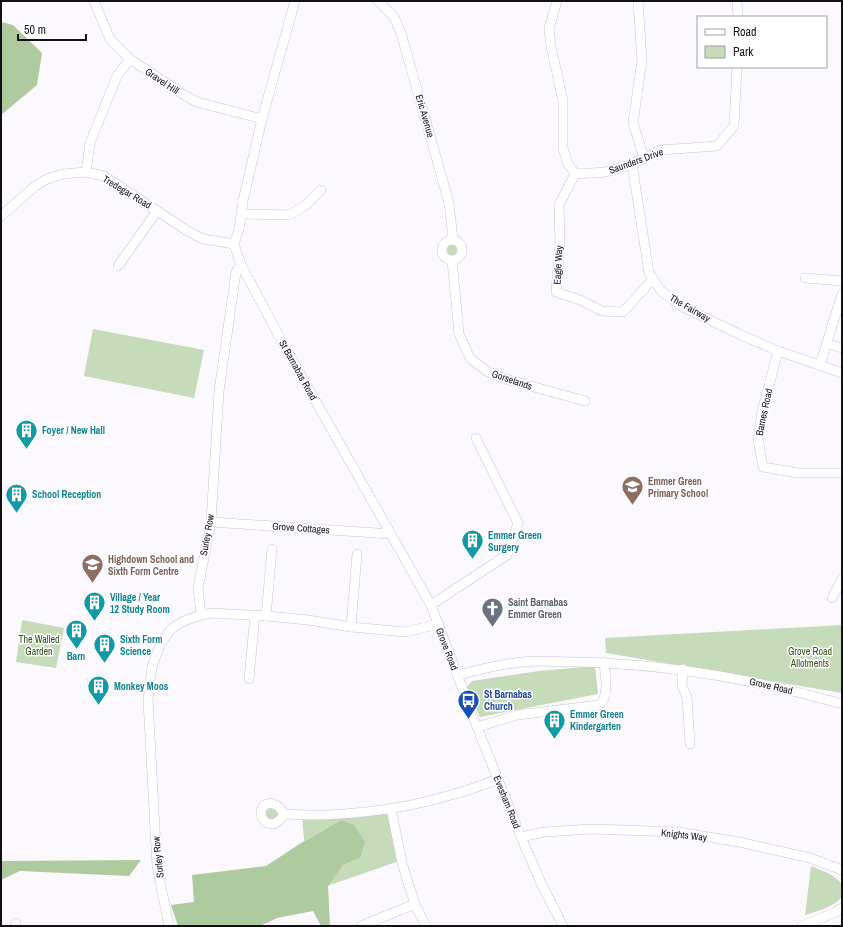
<svg xmlns="http://www.w3.org/2000/svg" width="843" height="927" font-family="'Archivo Narrow',sans-serif">
<rect width="100%" height="100%" fill="#fbf9fd"/>
<!-- green -->
<g fill="#c6dbba">
<circle cx="452" cy="250" r="5.5"/>
<path d="M93 329 204 350 194 398 84 376Z"/>
<path d="M22 620 64 628 56 668 16 662Z"/>
<path d="M842 625V693L606 653 605 638Z"/>
<path d="M595 666 598 694 480 717 467 687 472 681 539 671Z"/>
<path d="M391 808 402 860 327 886 343 865 360 858 341 820 304 841 302 815Z"/>
<circle cx="272" cy="814" r="6"/>
<path d="M811 866C823 871 833 874 841 883 842 887 843 892 842 896 837 906 815 912 805 915Z"/>
</g>
<!-- forest -->
<g fill="#aeca9f">
<path d="M1 22 13 25 42 53 37 85 1 115Z"/>
<path d="M341 820 354 825 365 842 360 858 343 865 328 886 330 926H321L313 911 277 918 260 926H178L171 905 194 902 192 875 266 866 301 843Z"/>
<path d="M141 860 129 876 20 871 1 880V861Z"/>
</g>
<g fill="none" stroke-linecap="round" stroke-linejoin="round">
<defs>
<g id="minor">
<path d="M94 1 110 39 130 59 184 95 197 102 262 119"/>
<path d="M295 1 262 119 243 201 239 229 234 244 241 265 285 347 431 605 477 727 521 837 541 883 563 926"/>
<path d="M378 1 394 17 401 33 449 203 453 239"/>
<path d="M557 1 549 28 551 46 563 101V148L567 162 575 174"/>
<path d="M638 1 642 60 633 123 644 158"/>
<path d="M737 1 738 17"/>
<path d="M632 164 649 273 661 291 683 307 741 335 778 351 842 373"/>
<path d="M86 172 90 143 117 76 130 59"/>
<path d="M575 174 559 205 560 242 556 292 580 300 602 311 623 312 653 279"/>
<path d="M575 174 606 172 632 164 661 150 717 146 734 126 737 67"/>
<path d="M242 214 289 215 305 206 321 190"/>
<path d="M1 216 34 187 47 179 63 174 86 172 104 176 186 230 203 239 234 244"/>
<circle cx="452" cy="250" r="10"/>
<path d="M452 260 459 334 470 358 488 372 509 380 585 401"/>
<path d="M118 266 157 211"/>
<path d="M805 278 842 281"/>
<path d="M827 344 842 348"/>
<path d="M778 351 762 412 758 439 763 467 798 473H842"/>
<path d="M820 365 842 294"/>
<path d="M211 522 391 534"/>
<path d="M832 598 842 579"/>
<path d="M431 605 507 555 518 523 476 438"/>
<path d="M201 615 198 588 211 522 219 391 236 272 241 265"/>
<path d="M266 616 272 549"/>
<path d="M351 627 357 554"/>
<path d="M683 669 682 685 687 698 690 744"/>
<path d="M457 675C483 669 508 662 535 661 549 661 563 662 577 662 667 664 755 679 842 704"/>
<path d="M249 679 255 615"/>
<path d="M477 727 517 715 599 705C610 696 605 675 604 662"/>
<path d="M271 803 279 807 284 814 280 820 274 824 267 823 262 818 261 811 264 805Z"/>
<path d="M391 808 402 863 415 904 426 926"/>
<path d="M284 814C336 818 401 810 451 795 467 791 483 785 498 779"/>
<path d="M521 837 544 832 592 829 678 832 739 842 810 858 842 870"/>
<path d="M15 926 16 923"/>
<path d="M169 926 157 866 148 700 152 667 160 645 171 629 184 621 201 615 212 613 266 616 308 620 351 627 405 632 439 624"/>
<path d="M361 926 415 904"/>
<path d="M802 926 836 912 842 908"/>
</g>
</defs>
<!-- minor casing -->
<use href="#minor" stroke="#cdc1d6" stroke-width="10"/>
<!-- minor -->
<use href="#minor" stroke="#fff" stroke-width="9"/>
</g>
<!-- icons -->
<defs>
<symbol id="building-pin" viewBox="-11 -11 22 30"><path d="M0 17L-7.5 6A9.5 9.5 0 1 1 7.5 6Z" fill="#0f9aa8" stroke="#fff"/><path d="M-4-6H4V6H1V3H-1V6H-4ZM-2.5-4.3h1.7v1.8h-1.7ZM.8-4.3h1.7v1.8H.8ZM-2.5-1h1.7V.8h-1.7ZM.8-1h1.7V.8H.8Z" fill="#fff"/></symbol>
<symbol id="school-pin" viewBox="-11 -11 22 30"><path d="M0 17L-7.5 6A9.5 9.5 0 1 1 7.5 6Z" fill="#8d6e63" stroke="#fff"/><path d="M0-5L7-2L0 1L-7-2ZM-4 1L0 2.5L4 1V4Q0 6-4 4Z" fill="#fff"/></symbol>
<symbol id="church-pin" viewBox="-11 -11 22 30"><path d="M0 17L-7.5 6A9.5 9.5 0 1 1 7.5 6Z" fill="#6b7280" stroke="#fff"/><path d="M-1.2-6h2.4v3.5h3.3v2.4h-3.3V6h-2.4V-.1h-3.3v-2.4h3.3Z" fill="#fff"/></symbol>
<symbol id="bus-pin" viewBox="-11 -11 22 30"><path d="M0 17L-7.5 6A9.5 9.5 0 1 1 7.5 6Z" fill="#1a4fb4" stroke="#fff"/><path d="M-5-6H5V4H4V6H2V4H-2V6H-4V4H-5ZM-3.5-4V0h7V-4ZM-3.5 1.2v1.5H-2V1.2ZM2 1.2v1.5H3.5V1.2Z" fill="#fff"/></symbol>
</defs>
<g fill-rule="evenodd">
<use href="#building-pin" x="14" y="418" width="25" height="34"/>
<use href="#school-pin" x="620" y="474" width="25" height="34"/>
<use href="#building-pin" x="4" y="482" width="25" height="34"/>
<use href="#building-pin" x="460" y="528" width="25" height="34"/>
<use href="#school-pin" x="80" y="552" width="25" height="34"/>
<use href="#building-pin" x="82" y="590" width="25" height="34"/>
<use href="#church-pin" x="480" y="596" width="25" height="34"/>
<use href="#building-pin" x="64" y="618" width="25" height="34"/>
<use href="#building-pin" x="92" y="632" width="25" height="34"/>
<use href="#building-pin" x="86" y="674" width="25" height="34"/>
<use href="#bus-pin" x="456" y="688" width="25" height="34"/>
<use href="#building-pin" x="542" y="708" width="25" height="34"/>
</g>
<g text-anchor="middle" dominant-baseline="central" stroke-width="3" stroke-linejoin="round" paint-order="stroke">
<!-- street labels -->
<g font-size="10" fill="#141017" stroke="#fff">
<text transform="translate(162 81) rotate(34)">Gravel Hill</text>
<text transform="translate(425 116) rotate(74)">Eric Avenue</text>
<text transform="translate(636 161) rotate(-20)">Saunders Drive</text>
<text transform="translate(127 192) rotate(31)">Tredegar Road</text>
<text transform="translate(558 265) rotate(-87)">Eagle Way</text>
<text transform="translate(690 308) rotate(30)">The Fairway</text>
<text transform="translate(298 370) rotate(61)">St Barnabas Road</text>
<text transform="translate(512 380) rotate(19)">Gorselands</text>
<text transform="translate(764 412) rotate(-78)">Barnes Road</text>
<text transform="translate(301 528) rotate(4)">Grove Cottages</text>
<text transform="translate(207 535) rotate(-80)">Surley Row</text>
<text transform="translate(447 649) rotate(69)">Grove Road</text>
<text transform="translate(771 686) rotate(13)">Grove Road</text>
<text transform="translate(507 802) rotate(68)">Evesham Road</text>
<text transform="translate(684 835) rotate(6)">Knights Way</text>
<text transform="translate(158 857) rotate(-96)">Surley Row</text>
</g>
<!-- culture labels -->
<g font-size="10" font-weight="bold" fill="#0d838f" stroke="#fff" text-anchor="start">
<text x="42" y="430">Foyer / New Hall</text>
<text x="32" y="494">School Reception</text>
<text x="488" y="535">Emmer Green<tspan x="488" dy="12">Surgery</tspan></text>
<text x="110" y="597">Village / Year<tspan x="110" dy="12">12 Study Room</tspan></text>
<text x="120" y="639">Sixth Form<tspan x="120" dy="12">Science</tspan></text>
<text x="76" y="656" text-anchor="middle">Barn</text>
<text x="114" y="686">Monkey Moos</text>
<text x="570" y="714">Emmer Green<tspan x="570" dy="12">Kindergarten</tspan></text>
</g>
<!-- education labels -->
<g font-size="10" font-weight="bold" fill="#785e54" stroke="#fff" text-anchor="start">
<text x="648" y="481">Emmer Green<tspan x="648" dy="12">Primary School</tspan></text>
<text x="108" y="559">Highdown School and<tspan x="108" dy="12">Sixth Form Centre</tspan></text>
</g>
<!-- worship labels -->
<g font-size="10" font-weight="bold" fill="#5b616d" stroke="#fff" text-anchor="start">
<text x="508" y="602">Saint Barnabas<tspan x="508" dy="12">Emmer Green</tspan></text>
</g>
<!-- park labels -->
<g font-size="10" fill="#2f5115" stroke="#fff">
<text x="39" y="639">The Walled<tspan x="39" dy="12">Garden</tspan></text>
<text x="810" y="651">Grove Road<tspan x="810" dy="12">Allotments</tspan></text>
</g>
<!-- transit labels -->
<g font-size="10" font-weight="bold" fill="#164399" stroke="#fff" text-anchor="start">
<text x="484" y="694">St Barnabas<tspan x="484" dy="12">Church</tspan></text>
</g>
</g>
<!-- border -->
<rect width="843" height="927" fill="none" stroke="#141017" stroke-width="4"/>
<!-- legend -->
<rect x="697" y="16" width="130" height="52" fill="#ffffff" stroke="#a19fa2"/>
<rect x="705" y="29" width="20" height="6" fill="#ffffff" stroke="#a19fa2"/>
<text x="733" y="36" font-size="12" fill="#141017">Road</text>
<rect x="705" y="46" width="20" height="12" fill="#c6dbba" stroke="#a19fa2"/>
<text x="733" y="56" font-size="12" fill="#141017">Park</text>
<!-- scale -->
<path d="M18 34v6h68v-6" fill="none" stroke="#141017" stroke-width="2"/>
<text x="24" y="34" font-size="12" fill="#141017" stroke="#ffffff" stroke-width="3" paint-order="stroke">50 m</text>
</svg>
